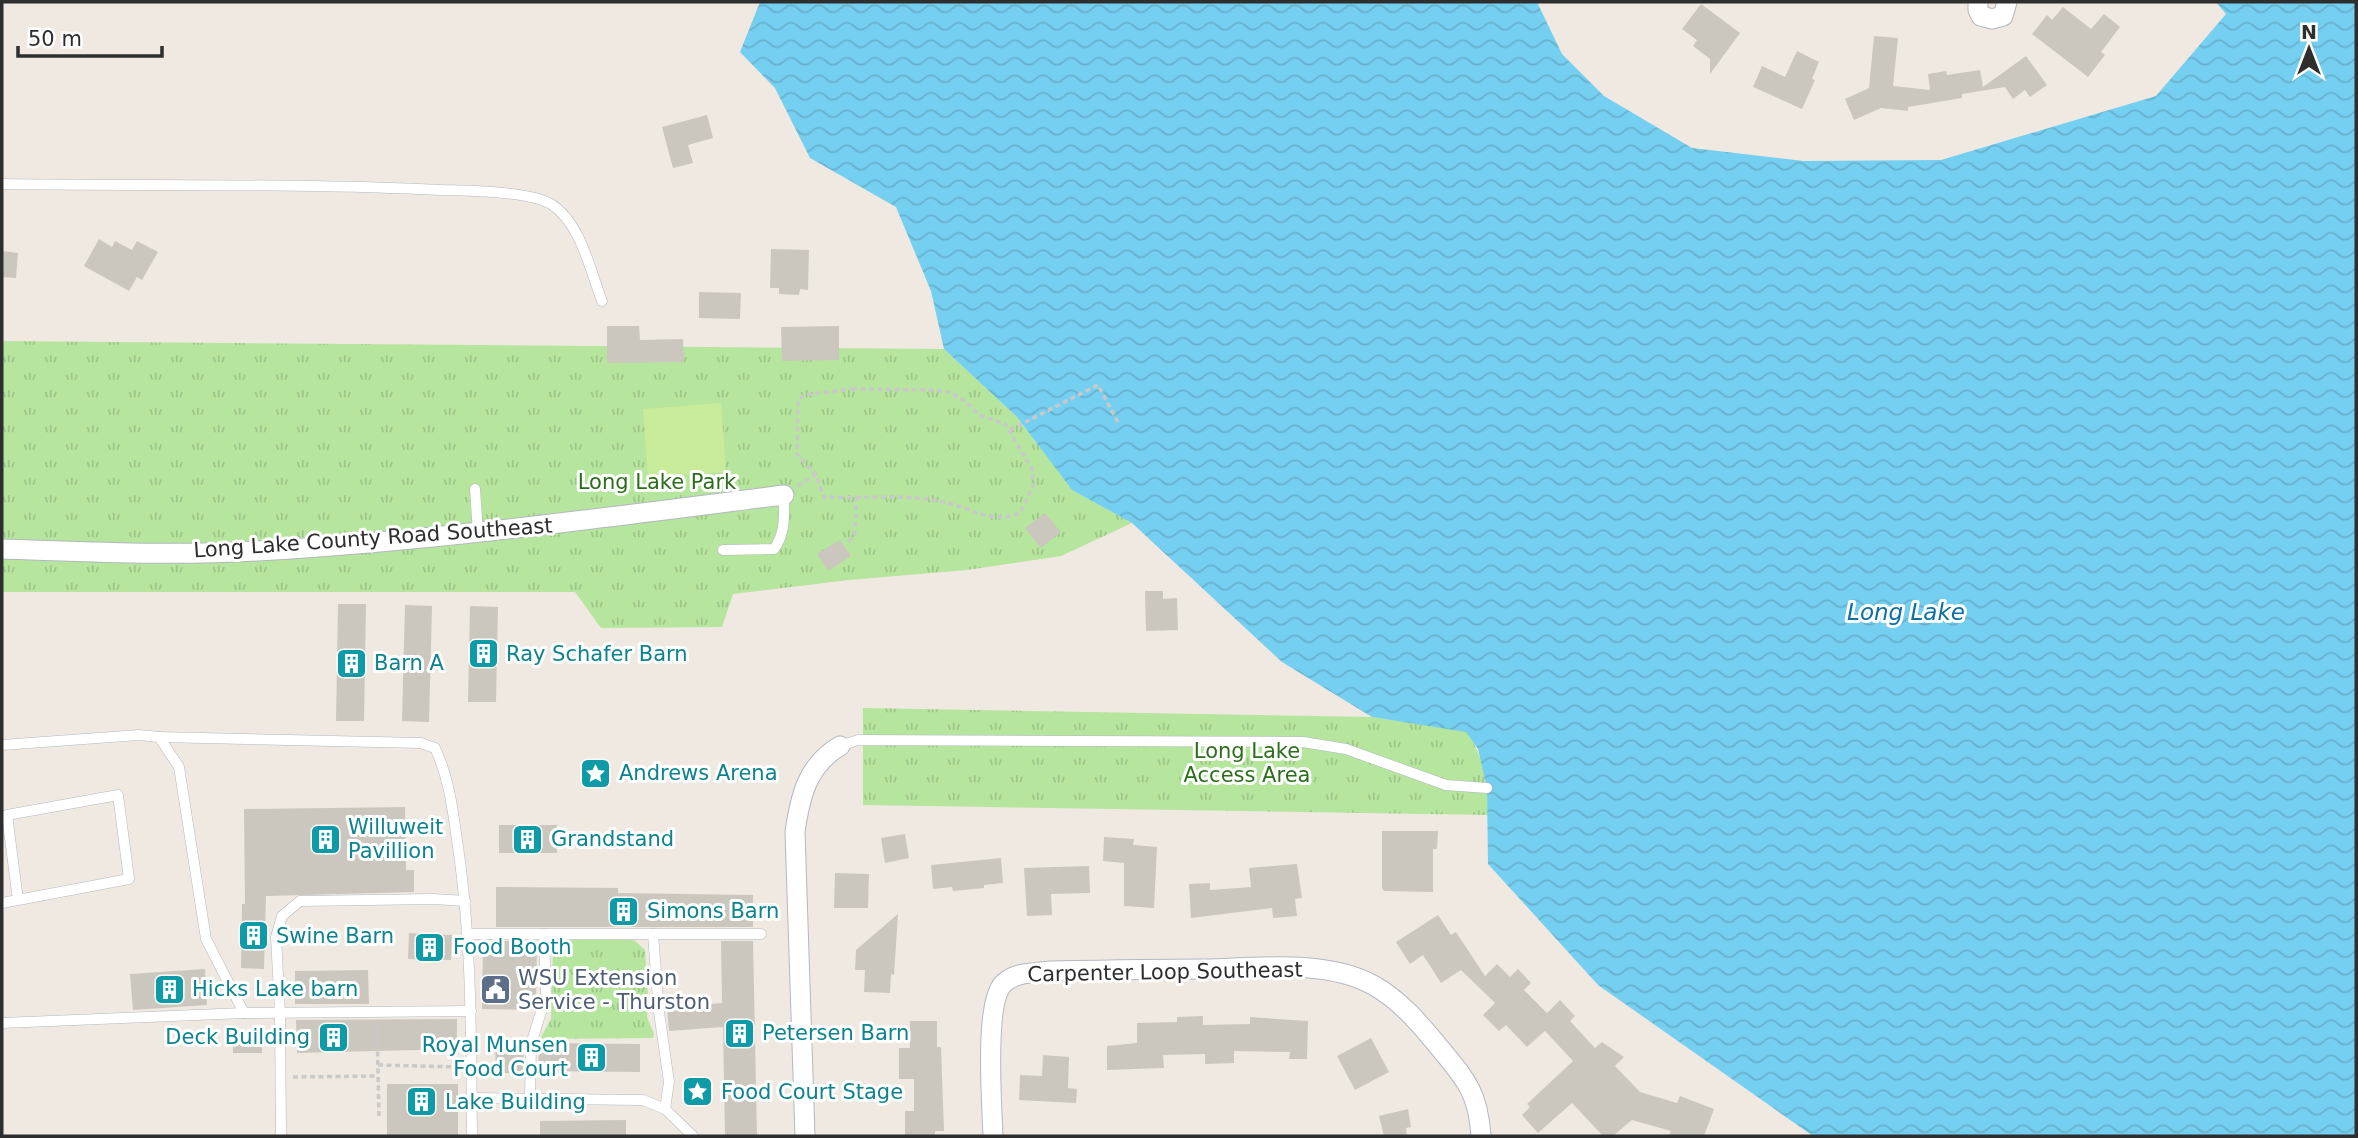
<svg xmlns="http://www.w3.org/2000/svg" width="2358" height="1138" font-family="'DejaVu Sans',sans-serif">
<defs>
<pattern id="grass-tufts" width="24" height="20" patternUnits="userSpaceOnUse" patternTransform="scale(1.75)"><rect width="24" height="20" fill="#b6e59e"/><path d="M3 7l-1-3M5 7V3M7 7l1-3M15 17l-1-3M17 17v-4M19 17l1-3" fill="none" stroke="#9dc588"/></pattern>
<pattern id="water-waves" width="16" height="10" patternUnits="userSpaceOnUse" patternTransform="scale(1.75)"><rect width="16" height="10" fill="#75cff0"/><path d="M0 5q4-4 8 0t8 0" fill="none" stroke="#66b2ce"/></pattern>
</defs>
<rect width="100%" height="100%" fill="#efe9e1"/>
<!-- grass -->
<g fill="url(#grass-tufts)">
<path d="M2 341 944 349 1017 417 1072 490 1132 523 1061 556 967 570 849 580 733 594 722 627 601 628 575 592H2Z"/>
<path d="M863 708 1372 717 1466 731C1485 758 1487 784 1488 815L863 805Z"/>
<path d="M564 940H634L645 950 648 995 647 1017 654 1034 653 1038 540 1039 551 1019 553 947 557 942Z"/>
</g>
<!-- pitch -->
<path fill="#c9ec9a" d="M721 403 726 472 648 477 643 409Z"/>
<!-- water -->
<path fill="url(#water-waves)" d="M760 2H1537L1562 54 1604 96 1692 148 1804 161 1941 160 2156 96 2226 14 2216 2H2356V1136H1813L1598 985 1488 864 1487 788 1478 749 1466 732 1372 717 1282 662 1132 523 1072 490 1017 417 944 349 931 291 896 207 810 158 775 88 740 52Z"/>
<!-- building -->
<g fill="#cbc7bf">
<path d="M1701 4 1740 33 1710 74V59L1693 46 1697 40 1682 29Z"/>
<path d="M2063 7 2091 29 2104 14 2120 27 2101 52 2105 55 2088 77 2032 34 2047 15 2052 20Z"/>
<path d="M1874 36 1898 38 1893 86 1930 90 1928 74 1946 71 1947 75 1980 70 1983 87 2026 56 2047 85 2030 97 2025 90 2013 99 2005 87 1962 94V98L1908 107V111L1881 108 1854 120 1845 99 1869 88Z"/>
<path d="M1797 51 1819 62 1812 79 1815 80 1802 109 1753 87 1762 66 1785 77Z"/>
<path d="M707 115 713 138 688 145 693 163 673 168 662 127Z"/>
<path d="M99 239 112 247 115 241 132 250 137 241 158 252 142 280 137 277 129 291 84 266Z"/>
<path d="M771 249 809 250 808 290 800 289 799 295 779 294V288H770Z"/>
<path d="M2 251 18 253 16 278 2 277Z"/>
<path d="M699 292 741 293 740 319 699 318Z"/>
<path d="M607 326H639L640 340 683 339 684 362 607 363Z"/>
<path d="M839 326V360L782 361 781 327Z"/>
<path d="M1045 513 1061 532 1041 548 1025 528Z"/>
<path d="M840 540 851 556 828 571 817 554Z"/>
<path d="M1145 591H1163V599L1177 598 1178 630 1146 631Z"/>
<path d="M338 604H366L364 721H336Z"/>
<path d="M405 605 432 606 429 722 402 721Z"/>
<path d="M470 606 498 607 496 702H468Z"/>
<path d="M405 807 406 870H414V892L266 896 264 969 241 968 242 904H245L244 809Z"/>
<rect x="499" y="825" width="58" height="28"/>
<path d="M1382 831H1438L1437 849H1433V892L1384 891 1382 888Z"/>
<path d="M905 834 909 858 885 863 881 838Z"/>
<path d="M1104 837 1134 839 1133 845 1157 847 1154 908 1124 906V863L1103 861Z"/>
<path d="M1001 858 1003 883 984 885V888L953 891 952 887 933 889 931 865Z"/>
<path d="M1297 864 1302 898 1295 899 1297 916 1273 918 1272 908 1191 918 1189 884 1210 883V890L1251 887 1249 868Z"/>
<path d="M1089 866 1090 893 1051 894 1052 915 1027 916 1024 868Z"/>
<path d="M835 873 869 874 868 908H834Z"/>
<path d="M496 887 618 888V893L753 895V927H496Z"/>
<path d="M898 914 894 975 891 974 890 993 864 992 865 970H855L856 950Z"/>
<path d="M1438 915 1451 935 1456 932 1485 976 1497 964 1510 977 1518 969 1531 983 1524 990 1547 1013 1560 1000 1575 1016 1570 1021 1595 1048 1602 1042 1624 1057 1615 1066 1640 1092 1677 1103 1680 1096 1714 1109 1704 1136H1669L1671 1131 1632 1120 1613 1136H1603L1572 1103 1538 1133 1522 1115 1530 1107 1527 1104 1573 1061 1545 1031 1527 1047 1506 1025 1499 1031 1483 1015 1495 1003 1461 970 1441 983 1423 955 1410 964 1396 942Z"/>
<path d="M409 933 452 935 451 960 408 959Z"/>
<path d="M496 941H537L536 1003 534 1010 482 1009 483 944H496Z"/>
<path d="M721 941H753L757 1136H725L723 1027 669 1031 667 1007 722 1003Z"/>
<path d="M205 969 207 1005 133 1010 130 974Z"/>
<path d="M368 970 369 1004H295V971Z"/>
<path d="M1203 1016V1025L1250 1024V1017L1308 1021 1307 1059H1289L1290 1052 1234 1051V1063L1205 1064V1054L1163 1055 1164 1068 1107 1070V1046L1137 1043V1023L1177 1022V1017Z"/>
<path d="M457 1019V1049L297 1053 296 1020Z"/>
<path d="M910 1021H937V1047H941L944 1131H935V1136H905V1111H914V1079H899V1048H910Z"/>
<rect x="233" y="1030" width="29" height="23"/>
<path d="M1371 1038 1389 1072 1355 1090 1337 1056Z"/>
<path d="M495 1043H524L523 1071 521 1073H496Z"/>
<path d="M539 1043 640 1044V1072L538 1071Z"/>
<path d="M1043 1055 1069 1057 1068 1088 1077 1089 1076 1103 1019 1100 1020 1075 1042 1076Z"/>
<rect x="387" y="1084" width="71" height="52"/>
<path d="M1408 1109 1411 1127 1406 1128 1407 1136H1384L1379 1116Z"/>
<path d="M626 1120V1136H540V1121Z"/>
</g>
<g fill="none" stroke-linecap="round" stroke-linejoin="round">
<defs>
<g id="lane">
<path d="M2 184C148 186 295 183 441 190 468 191 529 191 551 204 581 223 590 270 602 301"/>
<path d="M475 489 478 534"/>
<path d="M723 550 774 549C786 533 784 514 784 495"/>
<path d="M159 737 421 743 435 748C450 780 453 813 458 847 472 943 471 1039 472 1136"/>
<path d="M2 745 139 735 159 737 179 767 206 939 244 1013"/>
<path d="M840 746 858 740 1303 742 1346 749 1446 785 1487 788"/>
<path d="M2 903 18 900 129 879 118 795 7 815 18 900"/>
<path d="M468 934H761"/>
<path d="M653 934 659 1012 669 1082 665 1109"/>
<path d="M2 1023 244 1013 471 1011"/>
<path d="M472 1098 643 1100 665 1109 693 1136"/>
<path d="M530 1098 531 1044 546 996 544 934"/>
<path d="M281 1136 280 1013 276 937 282 916 300 901 434 899 465 901"/>
</g>
<g id="street">
<path d="M1978 2V10L1981 16 1992 19 2003 16 2007 2"/>
<path d="M2 549C86 552 172 556 257 551 433 541 609 517 784 495"/>
<path d="M805 1136 795 832C800 797 807 765 840 746"/>
<path d="M993 1136C992 1106 984 1004 1003 984 1015 972 1033 973 1050 971 1101 970 1153 969 1205 969 1256 968 1327 959 1373 985 1400 1000 1420 1024 1439 1047 1466 1080 1478 1092 1481 1136"/>
</g>
</defs>
<!-- lane casing -->
<use href="#lane" stroke="#b4b7c1" stroke-width="11"/>
<!-- street casing -->
<use href="#street" stroke="#b4b7c1" stroke-width="21"/>
<!-- path -->
<g stroke="#c9c9c9" stroke-width="3.5" stroke-dasharray="5 3.5" stroke-linecap="butt">
<path d="M852 389 932 390 949 392 965 401 979 415 1005 424 1032 469 1033 487 1020 513C991 524 976 510 948 503 908 493 865 499 824 497L816 475 797 454 798 400 804 395Z"/>
<path d="M1010 430 1098 385 1119 424"/>
<path d="M798 486 815 475"/>
<path d="M849 542 855 534 856 497"/>
<path d="M377 1026 379 1118"/>
<path d="M378 1065 459 1067"/>
<path d="M293 1077 378 1076"/>
</g>
<!-- lane -->
<use href="#lane" stroke="#fff" stroke-width="10"/>
<!-- street -->
<use href="#street" stroke="#fff" stroke-width="19"/>
</g>
<!-- icons -->
<defs>
<symbol id="building-square" viewBox="-11 -11 22 22"><rect x="-9" y="-9" width="18" height="18" rx="4" fill="#0f9aa8" stroke="#fff"/><path d="M-4-6H4V6H1V3H-1V6H-4ZM-2.5-4.3h1.7v1.8h-1.7ZM.8-4.3h1.7v1.8H.8ZM-2.5-1h1.7V.8h-1.7ZM.8-1h1.7V.8H.8Z" fill="#fff"/></symbol>
<symbol id="sight-square" viewBox="-11 -11 22 22"><rect x="-9" y="-9" width="18" height="18" rx="4" fill="#0f9aa8" stroke="#fff"/><path d="M0-6L1.8-2.2L6-1.7L2.9 1.2L3.7 5.4L0 3.3L-3.7 5.4L-2.9 1.2L-6-1.7L-1.8-2.2Z" fill="#fff"/></symbol>
<symbol id="civic-square" viewBox="-11 -11 22 22"><rect x="-9" y="-9" width="18" height="18" rx="4" fill="#5c6f8a" stroke="#fff"/><path d="M-.6-6.5H3V-4.5H.6V-3L4-1V1h2V6H-6V1h2V-1L-.6-3ZM-1.2 2.5V6h2.4V2.5Z" fill="#fff"/></symbol>
</defs>
<g fill-rule="evenodd">
<use href="#building-square" x="466" y="636" width="35" height="35"/>
<use href="#building-square" x="334" y="646" width="35" height="35"/>
<use href="#sight-square" x="578" y="756" width="35" height="35"/>
<use href="#building-square" x="308" y="822" width="35" height="35"/>
<use href="#building-square" x="510" y="822" width="35" height="35"/>
<use href="#building-square" x="606" y="894" width="35" height="35"/>
<use href="#building-square" x="236" y="918" width="35" height="35"/>
<use href="#building-square" x="412" y="930" width="35" height="35"/>
<use href="#building-square" x="152" y="972" width="35" height="35"/>
<use href="#civic-square" x="478" y="972" width="35" height="35"/>
<use href="#building-square" x="722" y="1016" width="35" height="35"/>
<use href="#building-square" x="316" y="1020" width="35" height="35"/>
<use href="#building-square" x="574" y="1040" width="35" height="35"/>
<use href="#sight-square" x="680" y="1074" width="35" height="35"/>
<use href="#building-square" x="404" y="1084" width="35" height="35"/>
</g>
<g text-anchor="middle" dominant-baseline="central" stroke-width="6" stroke-linejoin="round" paint-order="stroke">
<!-- park labels -->
<g font-size="21" fill="#2c6e1b" stroke="#fff">
<text x="657" y="482">Long Lake Park</text>
<text x="1247" y="751">Long Lake<tspan x="1247" dy="24">Access Area</tspan></text>
</g>
<!-- street labels -->
<g font-size="21" fill="#2e2e2e" stroke="#fff">
<text transform="translate(373 538) rotate(-4)">Long Lake County Road Southeast</text>
<text transform="translate(1165 972) rotate(-1)">Carpenter Loop Southeast</text>
</g>
<!-- culture labels -->
<g font-size="21" fill="#0d838f" stroke="#fff" text-anchor="start">
<text x="506" y="654">Ray Schafer Barn</text>
<text x="374" y="663">Barn A</text>
<text x="619" y="773">Andrews Arena</text>
<text x="348" y="827">Willuweit<tspan x="348" dy="24">Pavillion</tspan></text>
<text x="551" y="839">Grandstand</text>
<text x="647" y="911">Simons Barn</text>
<text x="276" y="936">Swine Barn</text>
<text x="453" y="947">Food Booth</text>
<text x="192" y="989">Hicks Lake barn</text>
<text x="762" y="1033">Petersen Barn</text>
<text x="310" y="1037" text-anchor="end">Deck Building</text>
<text x="568" y="1045" text-anchor="end">Royal Munsen<tspan x="568" dy="24">Food Court</tspan></text>
<text x="721" y="1092">Food Court Stage</text>
<text x="445" y="1102">Lake Building</text>
</g>
<!-- service labels -->
<g font-size="21" fill="#4e5e75" stroke="#fff" text-anchor="start">
<text x="518" y="978">WSU Extension<tspan x="518" dy="24">Service - Thurston</tspan></text>
</g>
<!-- water labels -->
<g font-size="23" font-style="italic" fill="#0d6fa3" stroke="#fff">
<text x="1906" y="612">Long Lake</text>
</g>
</g>
<!-- border -->
<rect width="2358" height="1138" fill="none" stroke="#2e2e2e" stroke-width="7"/>
<!-- north arrow -->
<g transform="translate(2309 49)" stroke="#ffffff" stroke-width="5" paint-order="stroke">
<path d="M0-5L12 26L0 18L-12 26Z" fill="#2e2e2e"/>
<text y="-10" font-size="19" font-weight="bold" text-anchor="middle" fill="#2e2e2e">N</text>
</g>
<!-- scale -->
<path d="M18 46v10h144v-10" fill="none" stroke="#2e2e2e" stroke-width="3.5"/>
<text x="28" y="46" font-size="21" fill="#2e2e2e" stroke="#ffffff" stroke-width="5" paint-order="stroke">50 m</text>
</svg>
